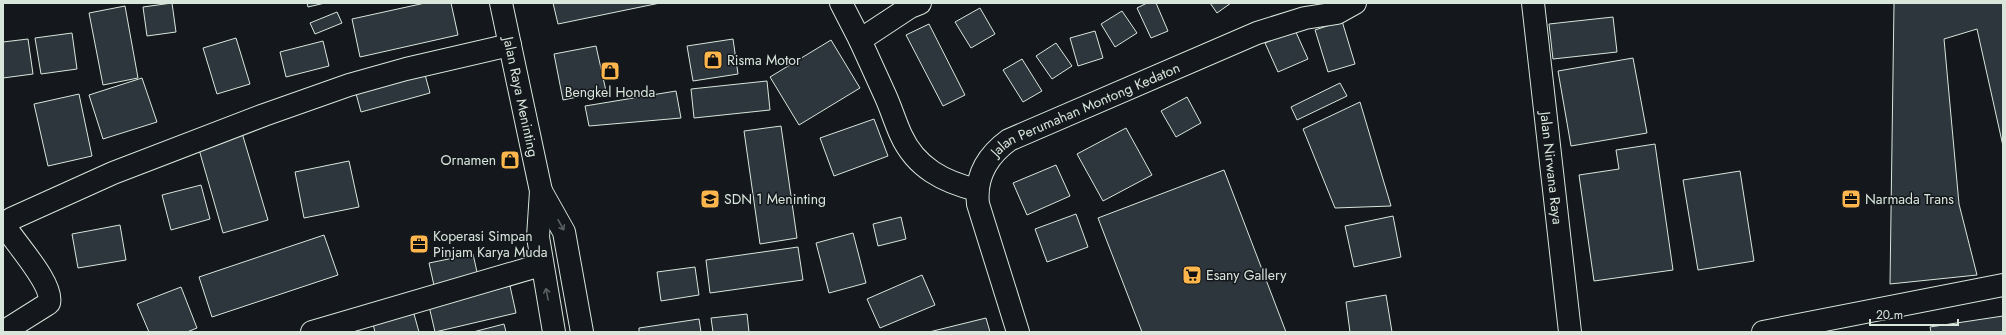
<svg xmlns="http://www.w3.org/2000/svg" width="2006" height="335" font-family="Jost,sans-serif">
<rect width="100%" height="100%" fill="#14181c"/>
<!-- building -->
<g fill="#2c363c" stroke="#d8e6dc">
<path d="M172 3 176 32 147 36 143 7Z"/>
<path d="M307 3H325L308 7Z"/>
<path d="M425 3H451L458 35 360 57 352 19Z"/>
<path d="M553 3H660L558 24Z"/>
<path d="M1147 3H1156L1168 31 1151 38 1137 8Z"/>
<path d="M1210 3H1231L1217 13Z"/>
<path d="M1894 3H2003V146L1977 29 1944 39 1959 204 1977 275 1890 284Z"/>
<path d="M125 6 138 78 103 85 89 13Z"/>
<path d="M980 8 995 34 971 48 955 22Z"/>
<path d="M1122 11 1137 33 1115 47 1101 24Z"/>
<path d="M337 12 342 23 315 34 310 23Z"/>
<path d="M1613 17 1617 52 1553 59 1549 24Z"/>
<path d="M1342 21 1355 64 1328 72 1315 30Z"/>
<path d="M929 24 965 95 943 106 906 35Z"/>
<path d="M1295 30 1308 59 1278 72 1265 43Z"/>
<path d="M1095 31 1103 58 1078 66 1070 38Z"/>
<path d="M72 33 77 69 41 74 35 38Z"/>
<path d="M236 38 250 84 217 94 203 48Z"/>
<path d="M28 39 33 74 3 78V42Z"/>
<path d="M733 39 738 74 693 81 687 46Z"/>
<path d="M831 40 860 88 799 125 770 77Z"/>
<path d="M323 41 329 66 286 77 280 52Z"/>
<path d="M1056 43 1072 66 1052 79 1036 56Z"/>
<path d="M596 46 606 91 563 100 554 54Z"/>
<path d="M1633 58 1647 133 1571 146 1558 71Z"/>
<path d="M1022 59 1042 91 1023 102 1003 70Z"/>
<path d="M424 71 430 93 361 112 355 90Z"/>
<path d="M142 78 157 122 103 139 89 95Z"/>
<path d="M767 81 770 110 694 118 691 89Z"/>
<path d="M1340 83 1347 96 1297 120 1291 107Z"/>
<path d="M676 91 681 118 589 126 585 106Z"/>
<path d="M79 94 92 156 48 166 34 104Z"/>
<path d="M1187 97 1201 123 1176 137 1161 111Z"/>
<path d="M1360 102 1391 206 1335 208 1303 129Z"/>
<path d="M874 119 888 156 834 176 820 138Z"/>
<path d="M781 126 797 238 760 244 744 131Z"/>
<path d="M1126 128 1152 175 1103 201 1077 154Z"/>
<path d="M242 133 268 220 223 233 198 146Z"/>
<path d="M1655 144 1673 270 1594 281 1579 175 1619 169 1616 150Z"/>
<path d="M349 161 359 207 304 218 295 172Z"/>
<path d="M1056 165 1070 196 1027 215 1013 183Z"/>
<path d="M1224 170 1286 332H1142L1098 218Z"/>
<path d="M1740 171 1754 261 1698 270 1683 180Z"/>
<path d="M201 185 210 219 171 230 162 195Z"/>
<path d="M1076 214 1088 247 1047 262 1035 229Z"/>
<path d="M1393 216 1401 257 1354 267 1345 226Z"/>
<path d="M901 217 906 239 878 246 873 224Z"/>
<path d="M120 225 126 260 78 268 72 234Z"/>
<path d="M853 233 866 283 829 293 816 243Z"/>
<path d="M324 235 338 275 212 317 199 277Z"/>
<path d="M798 247 803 280 710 293 706 260Z"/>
<path d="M473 254 479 281 435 290 429 263Z"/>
<path d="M695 267 699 295 661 301 657 272Z"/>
<path d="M922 275 935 305 880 328 867 299Z"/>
<path d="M510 286 516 313 435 332 429 306Z"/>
<path d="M181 287 197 328 187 332H149L137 304Z"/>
<path d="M1386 295 1392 332H1350L1346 302Z"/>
<path d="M414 314 419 332H375L373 324Z"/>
<path d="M747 314 749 332H713L711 318Z"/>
<path d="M2003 316V332H1931L1930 327Z"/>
<path d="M986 318 990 332H929Z"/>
<path d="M699 319 701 332H639V328Z"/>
<path d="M504 324 506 332H473Z"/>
</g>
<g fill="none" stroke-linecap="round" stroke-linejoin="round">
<defs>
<g id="minor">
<path d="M841 3 860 40"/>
<path d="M920 3 910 7 860 40C868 58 877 77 885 95 891 108 895 122 901 135 916 168 944 182 977 190"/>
<path id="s1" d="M1533 3 1570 332"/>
<path d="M3 332 46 305 49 303C54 286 19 247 9 232L8 226 11 219 113 173 264 115 349 85 406 69 510 45"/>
<path d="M312 332 541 265"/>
<path id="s2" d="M1018 332 978 204C975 177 987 156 1009 140L1257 33 1305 18 1337 13 1355 3"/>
</g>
<path id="major" d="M1763 332 2003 285"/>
<g id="highway">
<path id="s3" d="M501 3 541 191 538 237 554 332"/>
<path d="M541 191 564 232 582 332"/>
</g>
</defs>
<!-- minor casing -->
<use href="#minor" stroke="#d8e6dc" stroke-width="24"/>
<!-- major casing -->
<use href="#major" stroke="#d8e6dc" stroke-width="24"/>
<!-- highway casing -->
<use href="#highway" stroke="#d8e6dc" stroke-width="24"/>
<!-- minor -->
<use href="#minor" stroke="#14181c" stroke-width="22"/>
<!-- major -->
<use href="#major" stroke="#14181c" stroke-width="22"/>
<!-- highway -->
<use href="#highway" stroke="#14181c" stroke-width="22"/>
</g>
<!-- one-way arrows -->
<defs><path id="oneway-shaft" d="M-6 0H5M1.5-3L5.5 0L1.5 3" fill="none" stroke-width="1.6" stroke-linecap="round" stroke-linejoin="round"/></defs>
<g stroke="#59605f">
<use href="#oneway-shaft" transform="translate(561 225) rotate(61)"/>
<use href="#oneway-shaft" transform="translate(547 294) rotate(-101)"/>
</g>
<!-- icons -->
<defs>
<symbol id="shop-square" viewBox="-11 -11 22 22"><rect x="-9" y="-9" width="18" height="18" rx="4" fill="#ffb74d" stroke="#14181c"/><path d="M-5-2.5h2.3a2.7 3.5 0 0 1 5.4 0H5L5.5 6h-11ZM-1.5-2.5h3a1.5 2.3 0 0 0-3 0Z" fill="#111"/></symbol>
<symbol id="school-square" viewBox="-11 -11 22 22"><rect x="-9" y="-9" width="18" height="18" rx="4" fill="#ffb74d" stroke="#14181c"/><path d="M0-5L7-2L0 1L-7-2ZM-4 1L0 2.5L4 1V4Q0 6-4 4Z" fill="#111"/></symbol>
<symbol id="office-square" viewBox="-11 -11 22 22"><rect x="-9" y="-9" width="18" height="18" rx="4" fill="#ffb74d" stroke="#14181c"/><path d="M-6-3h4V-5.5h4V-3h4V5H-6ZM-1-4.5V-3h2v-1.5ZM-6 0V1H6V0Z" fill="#111"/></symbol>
<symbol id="supermarket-square" viewBox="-11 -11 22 22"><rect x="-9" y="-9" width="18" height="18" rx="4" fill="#ffb74d" stroke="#14181c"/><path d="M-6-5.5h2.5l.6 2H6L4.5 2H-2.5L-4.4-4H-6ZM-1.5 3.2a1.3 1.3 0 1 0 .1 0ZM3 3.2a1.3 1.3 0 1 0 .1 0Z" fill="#111"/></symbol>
</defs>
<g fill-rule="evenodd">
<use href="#shop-square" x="702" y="49" width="22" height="22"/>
<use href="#shop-square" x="599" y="60" width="22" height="22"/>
<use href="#shop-square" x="499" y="149" width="22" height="22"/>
<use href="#school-square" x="699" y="188" width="22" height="22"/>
<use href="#office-square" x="1840" y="188" width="22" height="22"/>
<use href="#office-square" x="408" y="233" width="22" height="22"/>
<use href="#supermarket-square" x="1181" y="264" width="22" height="22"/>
</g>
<g text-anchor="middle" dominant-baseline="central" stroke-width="3" stroke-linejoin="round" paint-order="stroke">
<!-- poi labels -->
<g font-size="14" fill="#d8e6dc" stroke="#14181c" text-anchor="start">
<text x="727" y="60">Risma Motor</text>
<text x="610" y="92" text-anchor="middle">Bengkel Honda</text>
<text x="496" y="160" text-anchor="end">Ornamen</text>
<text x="724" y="199">SDN 1 Meninting</text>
<text x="1865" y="199">Narmada Trans</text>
<text x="433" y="236">Koperasi Simpan<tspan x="433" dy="16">Pinjam Karya Muda</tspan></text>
<text x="1206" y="275">Esany Gallery</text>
</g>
<!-- street labels -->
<g font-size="14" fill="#d8e6dc" stroke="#14181c">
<text stroke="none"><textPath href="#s3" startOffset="96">Jalan Raya Meninting</textPath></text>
<text stroke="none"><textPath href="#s2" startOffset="291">Jalan Perumahan Montong Kedaton</textPath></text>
<text stroke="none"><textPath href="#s1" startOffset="166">Jalan Nirwana Raya</textPath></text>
</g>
</g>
<!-- border -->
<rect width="2006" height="335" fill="none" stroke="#d8e6dc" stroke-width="8"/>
<!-- scale -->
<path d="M1870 319v6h88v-6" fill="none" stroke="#d8e6dc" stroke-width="2"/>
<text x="1876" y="319" font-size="12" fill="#d8e6dc" stroke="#14181c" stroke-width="3" paint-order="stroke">20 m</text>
</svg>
